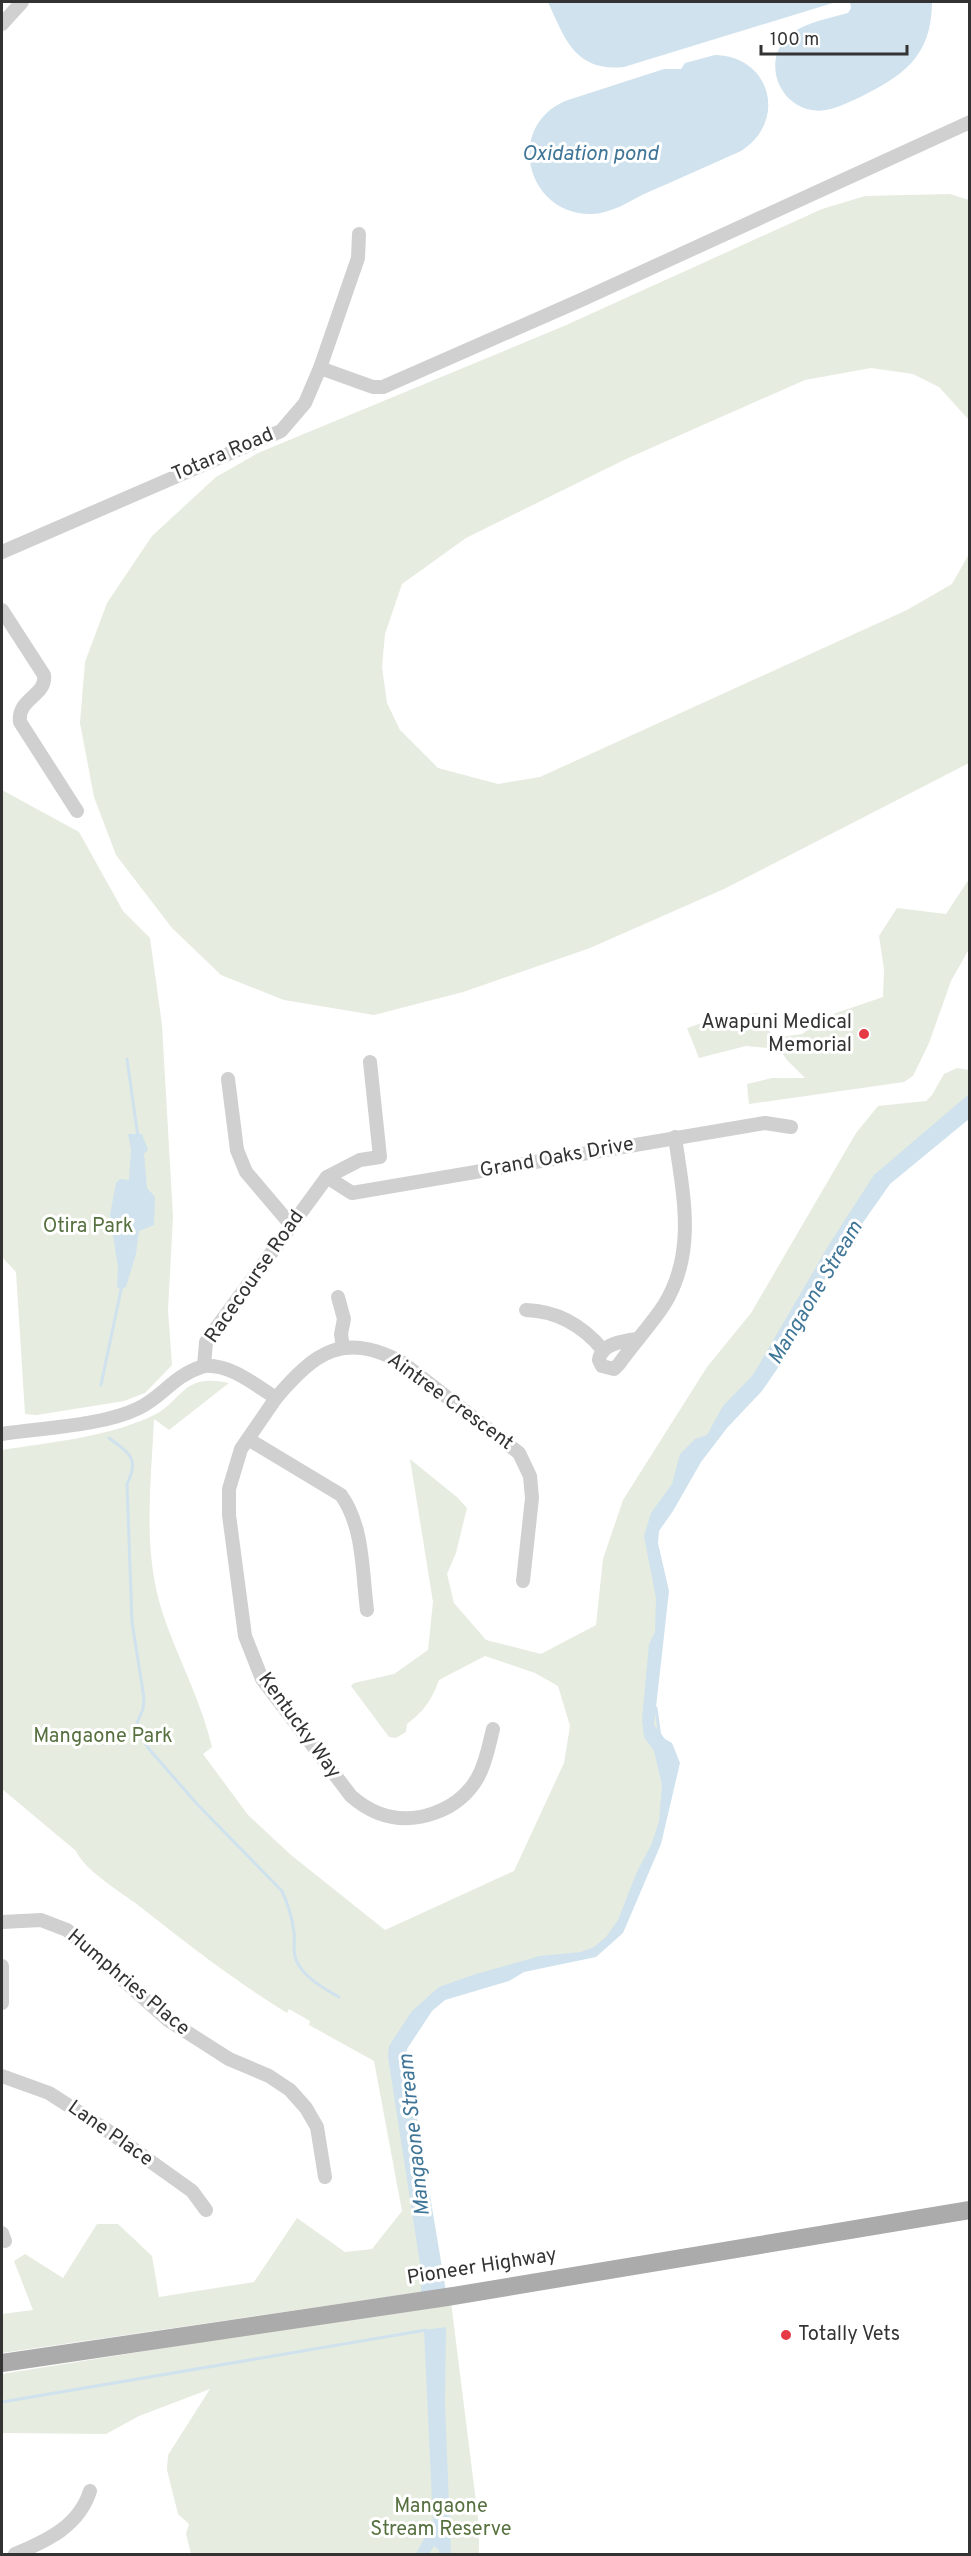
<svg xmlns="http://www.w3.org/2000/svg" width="971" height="2556" font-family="Overpass,sans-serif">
<rect width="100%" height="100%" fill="#fff"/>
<!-- green -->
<g fill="#e6ecdf">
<path d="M950 194 969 200V420L939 387 913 374 871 368 805 380 626 459 466 538 402 584 385 634 382 667 387 703 400 730 438 768 498 784 540 777 907 610 952 584 969 554V763L724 889 590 948 463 992 374 1015 284 1000 221 975 172 928 116 855 94 797 80 723 85 662 107 603 152 536 216 477 258 453 564 326 822 209 865 196Z"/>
<path d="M2 790 79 832 123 911 150 938 162 1025 173 1217 168 1310 172 1365 145 1393 124 1401 37 1415 25 1414 16 1272 2 1257Z"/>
<path d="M969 879V949L951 981 929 1043 913 1076 904 1082 749 1104 747 1084 772 1078H805L787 1060 779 1049 746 1046 699 1058 687 1028 720 1017 758 1013 774 1038 802 1034 830 1015 883 997 884 969 879 936 897 908 946 914Z"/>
<path d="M957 1068 970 1070 969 1111 878 1194 702 1452 655 1535 664 1594 655 1698 665 1764 662 1825 643 1879 600 1953 518 1972 451 1991 428 2010 401 2050 434 2290 2 2353V2314L33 2310 14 2261 25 2254 63 2278 97 2224H118L152 2256 159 2297 254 2282 297 2218 345 2252 372 2249 402 2211 374 2061 309 2025 310 2021 289 2009 287 2013C233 1980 184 1941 134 1902 117 1890 84 1869 76 1851L2 1789V1450C51 1442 103 1438 150 1417 184 1402 180 1372 229 1383L169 1430 154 1419C151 1484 142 1551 163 1614 178 1659 201 1700 212 1747L203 1754 248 1815 291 1855 385 1930 514 1871 564 1763 570 1726 558 1686 535 1673 485 1656 439 1680C431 1701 424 1711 407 1724L406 1732 396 1738 389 1737 351 1686 354 1683 394 1674 428 1650 433 1602 410 1459 458 1498 467 1508 456 1553 447 1574 454 1603 486 1640 541 1654 596 1625 603 1559 623 1500 707 1367 751 1313 856 1133 878 1106 926 1101 932 1095 944 1074Z"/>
<path d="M451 2302 479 2526V2554H191L186 2534 189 2524 178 2514 167 2470 168 2455 210 2389 139 2416 106 2434 2 2433V2374Z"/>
</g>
<!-- water -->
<g fill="#cfe2ee">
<path d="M548 2H836L624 67C575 72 565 39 548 2Z"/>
<path d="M850 2H932C932 57 902 77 856 99 842 105 828 113 812 110 776 104 761 56 792 33 807 22 830 18 848 13L851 8Z"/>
<path d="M715 55C771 56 788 121 741 151 709 165 677 180 644 194 629 202 611 213 593 214 527 216 504 128 565 101L664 69H681L685 63Z"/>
<path d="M969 1094V1119L890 1184 829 1271 784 1359 762 1391 727 1428 701 1462 673 1511 659 1531 658 1543 669 1591 654 1725 665 1739 672 1743 680 1763 661 1844 623 1933 596 1957 524 1972 509 1981 445 2000 432 2011 407 2049V2058L446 2291 421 2294V2270L388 2057 389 2046 412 2011 439 1987 476 1974 540 1956 581 1952 594 1947 606 1937 618 1920 636 1874 652 1843 659 1821 662 1785 654 1751 644 1737 642 1720 649 1644 655 1632 656 1598 644 1536 651 1513 672 1484 680 1454 695 1439 707 1435 723 1406 753 1375 830 1243 874 1175Z"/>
<path d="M128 1134H142L148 1150 144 1154 147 1188 155 1197 154 1225 139 1231 136 1254 126 1287 121 1289 117 1287 118 1268 110 1215 116 1183 120 1179 129 1180 131 1149Z"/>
<path d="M446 2327 445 2404 451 2554H439V2550L434 2546 429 2554H416L433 2522 424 2330Z"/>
</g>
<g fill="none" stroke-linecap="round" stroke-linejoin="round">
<!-- stream -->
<g stroke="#cfe2ee" stroke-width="3">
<path d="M127 1059 138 1137"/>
<path d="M101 1385 122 1285"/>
<path d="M109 1438C129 1453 140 1458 127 1484L132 1622 144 1698 143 1709 137 1723 141 1737 149 1749 198 1805 282 1891C288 1904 292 1917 294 1932 295 1940 293 1948 295 1956 298 1973 324 1989 339 1997"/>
<path d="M656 1708 660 1737"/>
<path d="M2 2402 426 2330"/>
</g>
<!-- minor -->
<g stroke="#d0d0d0" stroke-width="14">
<path d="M2 24 22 2"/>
<path d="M320 368 373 387H383L581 300 970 122"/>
<path d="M2 552 281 431 305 403 320 368 358 258 359 234"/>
<path d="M2 610 44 675C47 696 17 698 20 722L77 811"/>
<path d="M228 1079 237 1150 246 1172 291 1225"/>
<path d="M327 1177 352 1193 765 1123 791 1127"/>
<path d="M338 1297 344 1319 341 1334 343 1348"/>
<path d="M526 1310C557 1311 583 1326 603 1350"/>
<path d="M637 1339C623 1341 601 1344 599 1360L602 1366 614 1369 619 1364C633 1344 651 1325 664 1305 697 1252 683 1194 675 1137"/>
<path d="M204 1366C231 1364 255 1385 276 1398 316 1351 344 1331 403 1363L519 1453 530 1476 532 1498 523 1581"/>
<path d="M276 1398 241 1449 229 1489V1515L245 1636 262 1679 351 1796C359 1803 368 1809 378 1813 414 1827 459 1811 478 1777 486 1763 489 1745 493 1729"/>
<path d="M2 1434C41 1428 103 1426 139 1408 165 1395 172 1376 204 1366L206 1342 327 1177 360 1160 380 1157 370 1062"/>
<path d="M248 1439 341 1495C364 1527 362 1572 367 1610"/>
<path d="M2 1922 41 1920 67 1930 168 2020 229 2059 269 2076 290 2090 306 2108 317 2127 325 2177"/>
<path d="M2 1966V2003"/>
<path d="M2 2076 49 2093 108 2131 192 2191 206 2210"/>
<path d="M2 2233 5 2241"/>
<path d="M15 2554C47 2541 79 2526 90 2491"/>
</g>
<!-- major -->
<path stroke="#ababab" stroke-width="18" d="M2 2363 447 2297 970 2210"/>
</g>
<!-- markers -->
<g fill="#e63946" stroke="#fff" stroke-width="2">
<circle cx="864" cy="1034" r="6"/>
<circle cx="786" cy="2335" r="6"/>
</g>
<g text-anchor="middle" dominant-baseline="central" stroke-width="6" stroke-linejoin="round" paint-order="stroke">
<!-- street labels -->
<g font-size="20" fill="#333" stroke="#fff">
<text transform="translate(223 455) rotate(-23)">Totara Road</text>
<text transform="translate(557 1158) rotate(-10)">Grand Oaks Drive</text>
<text transform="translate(255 1277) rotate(-55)">Racecourse Road</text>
<text transform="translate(450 1402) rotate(36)">Aintree Crescent</text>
<text transform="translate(299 1726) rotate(54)">Kentucky Way</text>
<text transform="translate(128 1983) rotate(40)">Humphries Place</text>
<text transform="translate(110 2134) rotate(35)">Lane Place</text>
<text transform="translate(482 2267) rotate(-9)">Pioneer Highway</text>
</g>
<!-- poi labels -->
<g font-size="20" fill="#333" stroke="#fff" text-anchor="end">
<text x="852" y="1023">Awapuni Medical<tspan x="852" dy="23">Memorial</tspan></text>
<text x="798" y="2335" text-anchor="start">Totally Vets</text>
</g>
<!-- park labels -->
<g font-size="20" fill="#56703f" stroke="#fff">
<text x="88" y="1227">Otira Park</text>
<text x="103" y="1737">Mangaone Park</text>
<text x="441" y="2507">Mangaone<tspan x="441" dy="23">Stream Reserve</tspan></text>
</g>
<!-- water labels -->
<g font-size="21" font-style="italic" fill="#3f7597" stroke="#fff">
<text x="590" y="154">Oxidation pond</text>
<text transform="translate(816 1293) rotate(-59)">Mangaone Stream</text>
<text transform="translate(415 2135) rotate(-96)">Mangaone Stream</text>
</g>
</g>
<!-- border -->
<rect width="971" height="2556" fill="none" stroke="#333333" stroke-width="6"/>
<!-- scale -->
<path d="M761 45v9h146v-9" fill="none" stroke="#333333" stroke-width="3"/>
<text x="770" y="45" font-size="18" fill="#333333" stroke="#ffffff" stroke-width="4.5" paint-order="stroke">100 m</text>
</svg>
